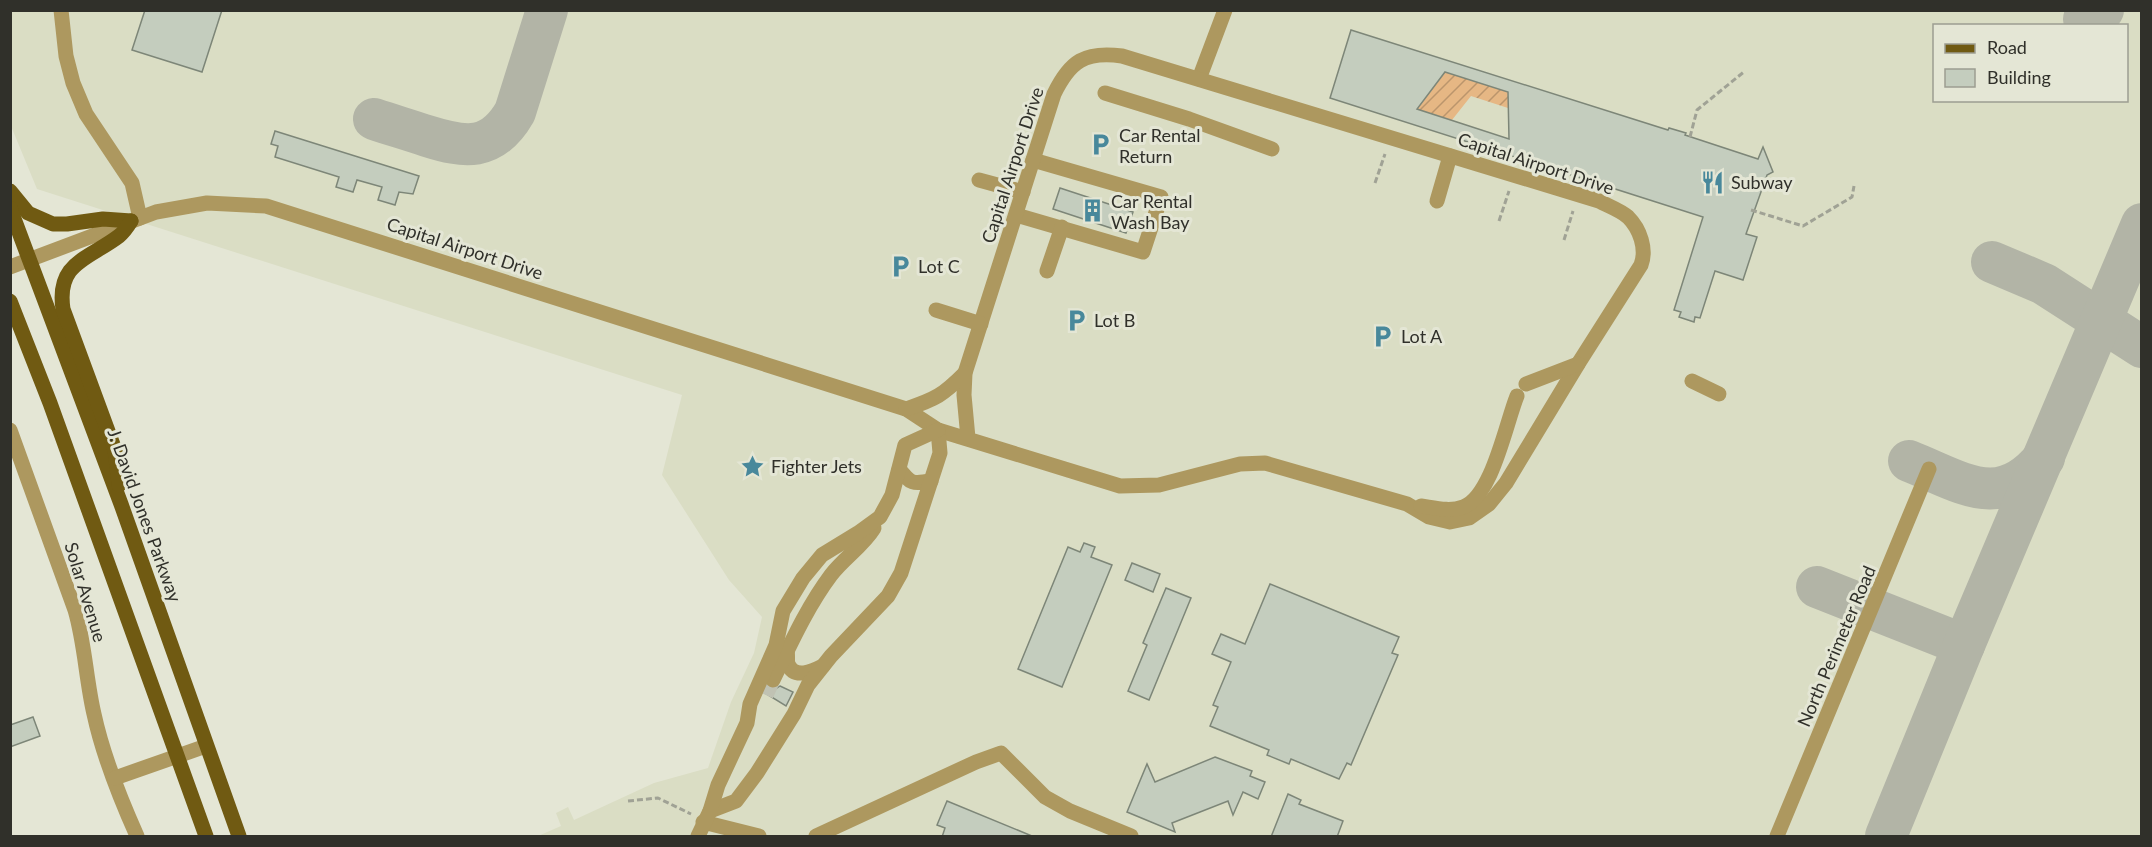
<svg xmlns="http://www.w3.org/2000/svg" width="2152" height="847" font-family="Lato,sans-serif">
<defs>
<pattern id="garden-furrows" width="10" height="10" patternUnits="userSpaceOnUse" patternTransform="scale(1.5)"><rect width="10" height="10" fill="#e6b784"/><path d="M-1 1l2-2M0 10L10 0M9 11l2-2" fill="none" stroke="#bb956c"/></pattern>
</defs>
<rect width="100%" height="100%" fill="#e4e6d5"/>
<!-- built -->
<path fill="#daddc4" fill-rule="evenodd" d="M10 11H2141V836H538L561 826 556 813 568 807 574 820 654 783 708 768 731 702 754 653 762 617 729 580 662 475 682 395 37 189 11 126ZM1934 26H2126V100H1934Z"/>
<!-- garden -->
<path fill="url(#garden-furrows)" d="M1445 72 1508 92V108L1471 96 1452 120 1417 109Z"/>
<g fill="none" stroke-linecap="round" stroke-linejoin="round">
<!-- taxiway -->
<g stroke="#b2b4a6" stroke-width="42">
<path d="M2084 19 2103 10"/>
<path d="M374 119C392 125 409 130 427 136 465 148 492 152 515 112L547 10"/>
<path d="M1992 262 2044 284 2142 347"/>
<path d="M1909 461C1962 482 2000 512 2044 458"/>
<path d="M1817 587 1964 645"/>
<path d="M1886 836 1964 645 2142 224"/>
</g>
</g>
<!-- building -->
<g fill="#c4cdbe" stroke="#7d8678" stroke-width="1.5" fill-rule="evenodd">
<path d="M145 10H222L202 72 132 50Z"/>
<path d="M1351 30 1668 130 1669 128 1686 133 1685 135 1758 159 1763 147 1773 172 1767 175 1746 234 1757 237 1743 280 1715 271 1700 318 1695 317 1694 322 1679 317 1681 312 1674 310 1703 217 1330 98ZM1445 72 1508 92 1509 139 1417 109Z"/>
<path d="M275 131 419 176 413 194 399 192 395 205 378 200 382 187 357 180 353 192 336 187 339 177 275 157 278 146 271 144Z"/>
<path d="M1060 188 1133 212 1126 233 1053 209Z"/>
<path d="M1084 543 1095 547 1091 557 1112 565 1062 687 1018 669 1068 547 1080 552Z"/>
<path d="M1132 563 1160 574 1153 592 1125 580Z"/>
<path d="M1270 584 1399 637 1392 653 1398 655 1351 765 1347 763 1339 779 1291 759 1289 764 1267 755 1269 750 1210 726 1218 707 1213 705 1231 662 1212 654 1221 634 1245 644Z"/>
<path d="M1166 588 1191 598 1149 700 1128 691 1147 645 1143 643Z"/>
<path d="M780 686 793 692 786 706 765 693 768 688 774 690Z"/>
<path d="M33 717 40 736 10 747V725Z"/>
<path d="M1215 757 1252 771 1250 776 1265 782 1258 799 1243 792 1233 815 1228 801 1172 823 1175 832 1127 812 1147 764 1155 782Z"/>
<path d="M1288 794 1301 800 1299 804 1343 821 1337 837H1271Z"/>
<path d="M947 801 1032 836V837H942L945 828 937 825Z"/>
</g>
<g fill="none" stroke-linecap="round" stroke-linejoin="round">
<!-- minor-tunnel -->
<path stroke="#c0c2b3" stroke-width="15" stroke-dasharray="15 8" stroke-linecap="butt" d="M766 695 773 680"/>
<!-- path -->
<g stroke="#a0a295" stroke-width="3" stroke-dasharray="6 3" stroke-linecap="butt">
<path d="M1690 137 1697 110 1745 71"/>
<path d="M1375 183 1385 154"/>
<path d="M1751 210 1803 226 1852 197 1854 186"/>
<path d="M1499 221 1509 191"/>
<path d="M1564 240 1573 211"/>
<path d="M628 801 658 798 691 814"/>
</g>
<!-- minor -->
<g stroke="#ad985f" stroke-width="15">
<path d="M61 10 66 56 73 83 86 114 132 183 140 218"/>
<path d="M1199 79 1225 10"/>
<path d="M1105 93 1189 119 1272 149"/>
<path d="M979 180 1023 192"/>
<path d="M1437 201 1450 156"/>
<path d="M1016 215 1143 252 1161 197 1033 160"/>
<path d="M10 267 156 212 207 203 266 206 906 409 938 430 1120 486 1159 485 1240 464 1265 463 1407 504 1429 517 1450 522 1469 518 1489 504 1506 483 1578 364 1641 265C1647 249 1640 229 1628 217 1620 210 1608 206 1599 201L1122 56C1085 51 1070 61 1054 94L965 373 964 395 968 438"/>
<path d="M1047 271 1062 227"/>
<path d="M936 310 981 324"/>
<path d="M1692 381 1719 394"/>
<path d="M1526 384 1578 364"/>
<path d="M906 409C936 399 943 395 965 373"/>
<path d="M10 430 75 610C85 644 86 680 94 714 103 756 120 798 137 836"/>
<path d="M899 469C911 484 912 484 931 481"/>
<path d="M1421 506C1435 508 1450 512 1463 507 1492 497 1506 423 1517 396"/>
<path d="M787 650C788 654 787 661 788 664 794 680 813 671 823 666"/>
<path d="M773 680C790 645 807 607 831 575 844 558 863 546 874 528"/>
<path d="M115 778 206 746"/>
<path d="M710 811 736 801 757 773 794 714 808 685 831 656 888 596 901 573 940 453 938 430"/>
<path d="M703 822 759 836"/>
<path d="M698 836 710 811 718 785 747 723 750 704 776 645 783 611 803 578 822 555 858 533 880 517 892 495 905 445 938 430"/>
<path d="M816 836 976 762 1001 753 1045 797 1070 811 1131 836"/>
<path d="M1777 836 1929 469"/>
</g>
<!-- major -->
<g stroke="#705a12" stroke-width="15">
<path d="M10 191 28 213 53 224H67L103 219 131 221"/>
<path d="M10 208 121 504 239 836"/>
<path d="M10 301 50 403 206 836"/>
<path d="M119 485 115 450 63 309C56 262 89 259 119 236 124 232 128 226 131 221"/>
</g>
</g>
<!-- icons -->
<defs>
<symbol id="parking-bare" viewBox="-9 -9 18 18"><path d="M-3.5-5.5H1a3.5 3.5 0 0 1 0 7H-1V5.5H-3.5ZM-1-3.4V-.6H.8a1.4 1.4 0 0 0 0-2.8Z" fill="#48889b" stroke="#e4e6d5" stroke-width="2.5" paint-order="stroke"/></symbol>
<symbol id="restaurant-bare" viewBox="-9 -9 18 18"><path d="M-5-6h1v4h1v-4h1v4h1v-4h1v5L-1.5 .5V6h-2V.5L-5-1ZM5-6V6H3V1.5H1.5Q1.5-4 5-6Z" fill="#48889b" stroke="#e4e6d5" stroke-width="2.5" paint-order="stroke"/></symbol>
<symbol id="building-bare" viewBox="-9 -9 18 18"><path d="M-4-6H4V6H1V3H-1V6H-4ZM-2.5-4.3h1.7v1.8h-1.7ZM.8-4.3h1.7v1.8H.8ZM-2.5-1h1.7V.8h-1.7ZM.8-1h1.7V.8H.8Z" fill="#48889b" stroke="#e4e6d5" stroke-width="2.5" paint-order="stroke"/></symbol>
<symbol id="sight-bare" viewBox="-9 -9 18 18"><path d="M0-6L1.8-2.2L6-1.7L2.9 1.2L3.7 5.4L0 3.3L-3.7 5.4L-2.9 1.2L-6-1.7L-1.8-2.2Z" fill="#48889b" stroke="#e4e6d5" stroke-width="2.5" paint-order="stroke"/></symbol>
</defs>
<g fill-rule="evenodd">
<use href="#parking-bare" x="1084" y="128" width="33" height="33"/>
<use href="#restaurant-bare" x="1696" y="166" width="33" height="33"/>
<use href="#building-bare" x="1076" y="194" width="33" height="33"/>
<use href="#parking-bare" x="884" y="250" width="33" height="33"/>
<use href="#parking-bare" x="1060" y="304" width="33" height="33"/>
<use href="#parking-bare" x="1366" y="320" width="33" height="33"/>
<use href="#sight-bare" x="736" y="450" width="33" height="33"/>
</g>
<g text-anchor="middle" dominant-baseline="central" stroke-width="6" stroke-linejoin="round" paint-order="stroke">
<!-- poi labels -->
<g font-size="18" fill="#30302a" stroke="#e4e6d5" text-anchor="start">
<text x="1119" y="135">Car Rental<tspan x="1119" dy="21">Return</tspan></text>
<text x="1731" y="182">Subway</text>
<text x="1111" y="201">Car Rental<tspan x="1111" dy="21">Wash Bay</tspan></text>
<text x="918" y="266">Lot C</text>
<text x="1094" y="320">Lot B</text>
<text x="1401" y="336">Lot A</text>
<text x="771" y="466">Fighter Jets</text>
</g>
<!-- street labels -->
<g font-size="18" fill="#30302a" stroke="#e4e6d5">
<text transform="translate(1536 163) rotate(18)">Capital Airport Drive</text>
<text transform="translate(1012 165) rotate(-72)">Capital Airport Drive</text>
<text transform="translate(465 248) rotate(18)">Capital Airport Drive</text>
<text transform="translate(145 515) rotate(70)">J. David Jones Parkway</text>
<text transform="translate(86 592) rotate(73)">Solar Avenue</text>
<text transform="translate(1836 646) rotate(-67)">North Perimeter Road</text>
</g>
</g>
<!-- border -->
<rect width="2152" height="847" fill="none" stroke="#30302a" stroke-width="24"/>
<!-- legend -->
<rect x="1933" y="24" width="195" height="78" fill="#e4e6d5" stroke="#9c9d91" stroke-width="1.5"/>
<rect x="1945" y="44" width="30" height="9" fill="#705a12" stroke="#9c9d91" stroke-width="1.5"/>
<text x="1987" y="54" font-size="18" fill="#30302a">Road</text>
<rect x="1945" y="69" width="30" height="18" fill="#c4cdbe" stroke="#9c9d91" stroke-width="1.5"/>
<text x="1987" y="84" font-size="18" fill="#30302a">Building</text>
</svg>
